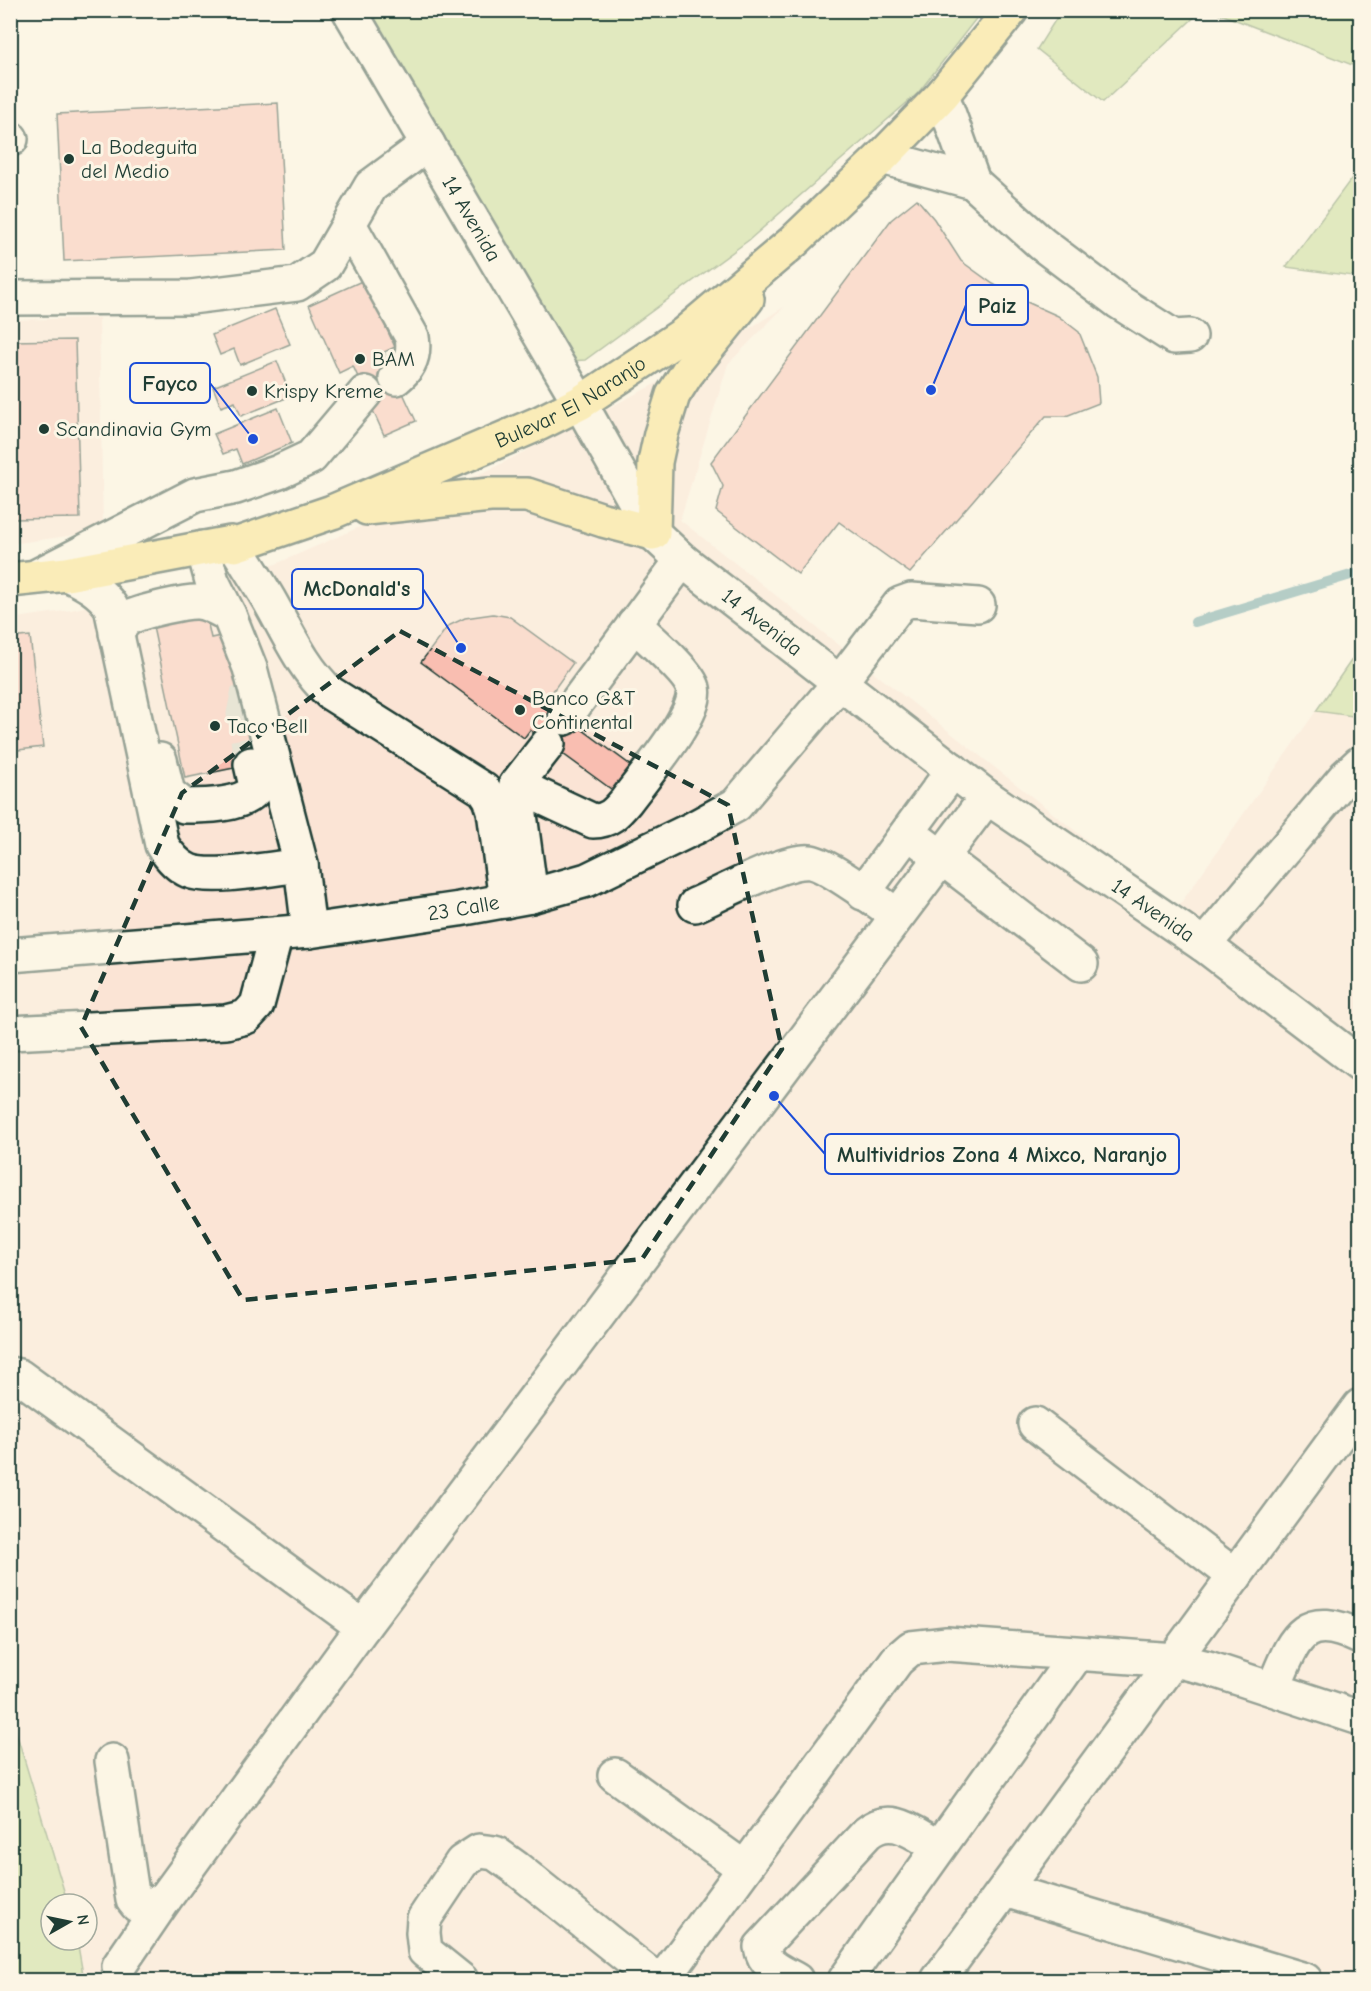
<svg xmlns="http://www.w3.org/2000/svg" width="1371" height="1991" font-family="'Comic Neue',sans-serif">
<rect width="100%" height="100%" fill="#fcf5e5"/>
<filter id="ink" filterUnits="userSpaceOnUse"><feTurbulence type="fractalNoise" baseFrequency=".0167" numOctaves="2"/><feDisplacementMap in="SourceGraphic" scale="12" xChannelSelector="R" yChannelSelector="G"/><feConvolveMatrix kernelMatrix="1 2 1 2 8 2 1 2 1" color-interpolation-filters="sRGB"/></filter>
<g filter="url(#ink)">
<!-- built -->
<g fill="#fbe4d5">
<path d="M784 307 728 364 680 520 1176 910 1316 711 1360 717V1980H84L77 1940H87V1904H68L11 1712 10 619 71 610 276 564 491 469 684 369Z"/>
<path d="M99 318 103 531 11 544 10 320Z"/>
</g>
<!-- green -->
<g fill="#c0d990" stroke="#708b62" stroke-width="1.5">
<path d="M363 11H982L918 93 749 240 585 360 570 361Z"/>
<path d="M1061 11V10L1201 11 1103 102 1037 49Z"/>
<path d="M1213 11H1360V68Z"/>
<path d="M1360 167V277L1286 267Z"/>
<path d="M1360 648V717L1316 711Z"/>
<path d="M10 1712 68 1904H51V1940H77L84 1980H11Z"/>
</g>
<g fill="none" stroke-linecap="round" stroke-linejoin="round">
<!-- stream -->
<path stroke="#5f9ba0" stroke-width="10" d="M1195 622 1354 574 1360 576"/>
</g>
<!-- building -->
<g fill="#f9beb1" stroke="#1f3d34" stroke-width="1.5">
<path d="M278 103 286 250 64 261 57 114Z"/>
<path d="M917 199 934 219 961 261 993 284 1018 298 1058 316 1079 332 1097 377 1099 403 1066 416H1046L910 573 839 522 798 574 716 511 723 486 711 462 891 220Z"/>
<path d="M364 280 395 347 384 352 416 421 384 435 353 366 339 373 309 305Z"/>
<path d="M275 309 290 344 240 365 234 349 220 355 212 335Z"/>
<path d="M75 340 80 518 10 519V341Z"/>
<path d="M277 361 291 396 241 416 235 402 221 407 213 387Z"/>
<path d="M278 408 292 443 242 464 236 449 223 454 214 434Z"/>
<path d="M205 611 211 638 234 633 263 762 185 778 152 622Z"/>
<path d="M493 614 510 617 573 663 545 702 640 772 622 797 530 730 524 738 421 662 448 626 465 618Z"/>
<path d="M30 636 43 747 10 751V638Z"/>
</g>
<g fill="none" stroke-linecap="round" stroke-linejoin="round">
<!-- minor-tunnel -->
<path stroke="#d0d0c2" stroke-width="33" stroke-dasharray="33 16" stroke-linecap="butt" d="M248 690 243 714 251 764"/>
<defs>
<g id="minor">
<path id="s1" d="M349 10 580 403 653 533 682 560 987 797 1204 945 1360 1064"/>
<path d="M942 95 973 182"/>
<path d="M10 139H11"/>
<path d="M882 157 973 182 1042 244 1119 302 1174 337 1190 336"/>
<path d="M349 224 412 337C415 354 410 367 396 378"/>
<path d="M10 298 191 297 297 284 325 265 371 186 428 144"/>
<path d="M235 545C246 563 258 581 269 600 288 633 302 667 330 693L484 790 490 799 494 811 506 901"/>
<path d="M203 548 212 581 229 615 250 668 301 865 309 931"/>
<path d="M67 574C84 582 101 591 111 607L162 845C169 856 177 866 189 871 212 880 274 868 301 865"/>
<path d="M39 575 195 495 236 487 279 472 311 457 365 393"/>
<path d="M116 633C121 626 125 619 133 616 145 611 186 601 198 602 210 603 219 610 229 615"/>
<path d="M565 718 682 560"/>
<path d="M160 760 168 793 184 806C203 806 240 806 254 791L255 782 251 764"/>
<path d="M516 785 593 821C609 821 616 813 626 801 642 779 700 712 693 688 689 672 647 637 634 624"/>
<path d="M908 832 1081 964"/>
<path d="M863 893 953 770"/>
<path d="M531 896 516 785 548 744"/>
<path d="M695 905C721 894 786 858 811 862 829 865 880 904 897 915"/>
<path d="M1204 945 1346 776 1360 763"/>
<path id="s2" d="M10 955 309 931 459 909 531 896 587 880 694 828 736 805 841 681 900 604 911 600 978 605"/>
<path d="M10 1033 226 1022 246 1017 257 1005 276 934"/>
<path d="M10 1374 19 1376 363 1627"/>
<path d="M1035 1424 1235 1576"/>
<path d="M1273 1689C1294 1640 1301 1609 1360 1637"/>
<path d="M112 1761 133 1900 137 1905H147L164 1900"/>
<path d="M615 1775 744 1868"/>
<path d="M1005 1890 1305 1980"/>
<path d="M119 1966 164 1900 363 1627 987 797"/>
<path d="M461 1980 425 1951 423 1933 424 1919 462 1862 479 1851 495 1853 516 1868 656 1980"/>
<path d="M663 1980 897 1660 911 1648 947 1644 1175 1660 1208 1668 1360 1718"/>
<path d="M796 1980C782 1972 764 1966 761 1947L867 1833C892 1812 915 1834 939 1847"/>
<path d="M845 1980 1077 1654"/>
<path d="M938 1980 1360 1406"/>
</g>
<g id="major">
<path d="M367 508 490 495H527L603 520 653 533 655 462 661 434 673 395 687 373 747 299"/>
<path id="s3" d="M10 580 67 574 231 543 235 545 332 512 540 423 580 403 684 334 793 242 882 157 942 95 1011 10"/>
</g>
</defs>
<!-- minor casing -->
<use href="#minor" stroke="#1f3d34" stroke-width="38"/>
<!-- major casing -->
<use href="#major" stroke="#1f3d34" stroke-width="38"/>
<!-- minor -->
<use href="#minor" stroke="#fcf5e5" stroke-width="33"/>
<!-- major -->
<use href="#major" stroke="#f9e181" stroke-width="33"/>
</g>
</g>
<!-- marked area -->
<path d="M0 0H1371V1991H0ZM400 631 728 805 782 1049 642 1259 243 1300 81 1027 182 793Z" fill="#fcf5e5" fill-opacity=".55" fill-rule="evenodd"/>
<path fill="none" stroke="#1f3d34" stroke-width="4.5" stroke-dasharray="12 8" stroke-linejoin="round" d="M400 631 728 805 782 1049 642 1259 243 1300 81 1027 182 793Z"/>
<!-- markers -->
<g fill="#1f3d34" stroke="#fcf5e5" stroke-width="2">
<circle cx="69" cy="159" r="6"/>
<circle cx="360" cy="359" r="6"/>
<circle cx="252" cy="391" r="6"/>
<circle cx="44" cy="429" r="6"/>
<circle cx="520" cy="710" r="6"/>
<circle cx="215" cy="726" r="6"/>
</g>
<g text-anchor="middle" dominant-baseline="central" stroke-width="6" stroke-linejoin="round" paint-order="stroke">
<!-- poi labels -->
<g font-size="21" fill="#1f3d34" stroke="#fcf5e5" text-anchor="start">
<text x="81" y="147">La Bodeguita<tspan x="81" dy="24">del Medio</tspan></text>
<text x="372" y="359">BAM</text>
<text x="264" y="391">Krispy Kreme</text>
<text x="56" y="429">Scandinavia Gym</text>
<text x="532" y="698">Banco G&amp;T<tspan x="532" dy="24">Continental</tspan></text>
<text x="227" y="726">Taco Bell</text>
</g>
<!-- street labels -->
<g font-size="21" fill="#1f3d34" stroke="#fcf5e5">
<text stroke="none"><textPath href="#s1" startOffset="242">14 Avenida</textPath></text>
<text stroke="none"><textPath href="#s3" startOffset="594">Bulevar El Naranjo</textPath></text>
<text stroke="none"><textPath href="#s1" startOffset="746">14 Avenida</textPath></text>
<text stroke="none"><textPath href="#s2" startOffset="456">23 Calle</textPath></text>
<text stroke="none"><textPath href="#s1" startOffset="1232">14 Avenida</textPath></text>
</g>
</g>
<!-- callouts -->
<path fill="none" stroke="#1d4ed8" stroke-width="2" d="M931 390L966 305M253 439L210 383M461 648L423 589M774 1096L825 1154"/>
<g fill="#1d4ed8" stroke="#fcf5e5" stroke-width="2">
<circle cx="931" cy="390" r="6"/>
<circle cx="253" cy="439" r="6"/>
<circle cx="461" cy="648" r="6"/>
<circle cx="774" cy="1096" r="6"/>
</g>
<g fill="#fcf5e5" stroke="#1d4ed8" stroke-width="2">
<rect x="966" y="285" width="62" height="40" rx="6"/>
<rect x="130" y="363" width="80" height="40" rx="6"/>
<rect x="292" y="569" width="131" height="40" rx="6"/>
<rect x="825" y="1134" width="354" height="40" rx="6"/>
</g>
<g font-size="22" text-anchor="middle" font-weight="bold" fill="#1f3d34">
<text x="997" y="313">Paiz</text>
<text x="170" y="391">Fayco</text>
<text x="357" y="596">McDonald's</text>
<text x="1002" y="1162">Multividrios Zona 4 Mixco, Naranjo</text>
</g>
<!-- margin -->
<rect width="1371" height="1991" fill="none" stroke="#fcf5e5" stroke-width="36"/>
<rect x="18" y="18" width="1335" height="1955" fill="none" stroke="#1f3d34" stroke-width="2" filter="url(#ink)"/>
<!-- north arrow -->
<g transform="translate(69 1922) rotate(81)"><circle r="28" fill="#fcf5e5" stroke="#a4ab9e" stroke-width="1.5"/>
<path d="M0-4.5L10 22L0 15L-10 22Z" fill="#1f3d34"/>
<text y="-9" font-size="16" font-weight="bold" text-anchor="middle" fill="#1f3d34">N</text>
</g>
</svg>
